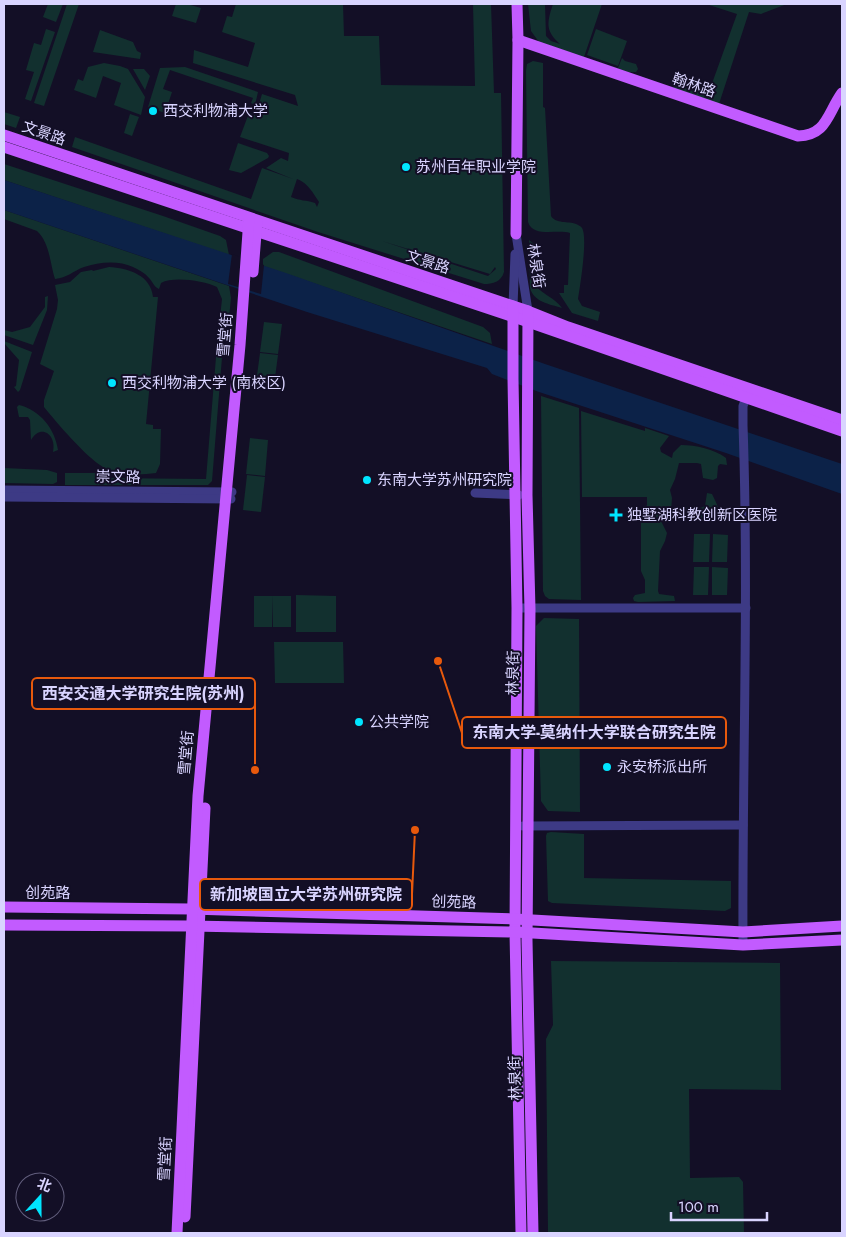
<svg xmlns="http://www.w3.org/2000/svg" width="846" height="1237" font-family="Jost,'Noto Sans SC',sans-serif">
<rect width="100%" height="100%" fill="#130f26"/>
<!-- green -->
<g fill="#12302f" fill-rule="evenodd">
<path d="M48 4H63L56 22 43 17Z"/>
<path d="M67 4H79L44 106 34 103Z"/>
<path d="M176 4H187L201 8 196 23 172 16Z"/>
<path d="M236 4H343L344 36H379L381 85 475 86 473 4H491L494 93H501L504 272C501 282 493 284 484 284L318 232 72 147 75 137 251 199 262 168 293 179 266 168 281 158 288 161 289 153 240 137 249 113 256 114 262 94 298 106 295 95 193 63 194 50 248 67 255 43 222 32 227 16 232 17ZM297 179C308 183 313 193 319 202L317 207 315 203C306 200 300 201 291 197ZM382 241 490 274 495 267 496 269 488 276Z"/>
<path d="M528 4H545L546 36 551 41 560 44C545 31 547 22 553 4H602L584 57 618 68 622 58 625 61 636 64 638 69 636 72H628L539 42 531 31Z"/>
<path d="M706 4H787L761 14 749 12 718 107 673 90 674 81 676 79 710 89 737 14Z"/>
<path d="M46 29 55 32 31 101 25 99 34 72 26 70 34 43 41 45Z"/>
<path d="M596 29 627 41 618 66 587 55Z"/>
<path d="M100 30 133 42 137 51 141 53 140 59 93 52Z"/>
<path d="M533 61 543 63V107L545 108 551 216C556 224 568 221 576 224 578 225 581 226 582 228 588 238 580 286 578 299L582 306 600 312 598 321 572 313 559 293H564V285H568L570 233C557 229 533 238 528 222L526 71 527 64Z"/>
<path d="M104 63 120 66 128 69 145 97 141 115 114 105 121 83 103 76 96 98 74 90 78 79 83 81 88 67Z"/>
<path d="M185 67 258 92 255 105 251 103 253 98 170 70 163 89 172 92 165 113 148 107 160 68Z"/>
<path d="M133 69H144L150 76 145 90Z"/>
<path d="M4 112 20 117 16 128 4 124Z"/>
<path d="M130 114 139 117 132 136 124 133Z"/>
<path d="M238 143 267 153 269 156 268 158 241 173 229 170Z"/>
<path d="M4 164 163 216 220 236 226 240 229 255 4 180Z"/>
<path d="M4 210 229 286 231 298 227 338 218 337 222 299 217 287C204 281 174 276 161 283L159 289C154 287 153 282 149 278 145 273 139 270 133 267 118 260 99 262 84 267 73 271 67 278 55 279 50 264 50 243 37 231L4 219Z"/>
<path d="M529 240 534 244 535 285C543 295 554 297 562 308 549 304 534 302 530 288Z"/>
<path d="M273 252H279L483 327 490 333 492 344 263 266V259Z"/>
<path d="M109 267C128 268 151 275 153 297H158L146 424 153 425V429H161L160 464 156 473C140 475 118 476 103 467 86 457 57 423 44 407V400L54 371 40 364 57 309 58 300 55 285 70 282 81 272 92 270 93 271Z"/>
<path d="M48 296 47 310 33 345 4 335V330L12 332 30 327 45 307V297Z"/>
<path d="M264 322 282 324 278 354 260 352Z"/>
<path d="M4 341 32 352 20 390 18 392 14 387 16 386 19 360 4 343Z"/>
<path d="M217 345H223L212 481 208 485H65V473H95L101 478 206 479Z"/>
<path d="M260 353 278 355 274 385 256 383Z"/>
<path d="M541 396 579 408 581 600 549 599 545 596 543 591Z"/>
<path d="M19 405C40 410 55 429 58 450L53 452C57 435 41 423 31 440L30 420 28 417H19L17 407Z"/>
<path d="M581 411 645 431V428L669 436 660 448 661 452 672 458 673 453 681 445C696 445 714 449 726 458L727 465 720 464 718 466 717 478 713 480 703 478 701 464 697 463H679L675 479 670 490 672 498 671 510 663 513 660 519 667 533 665 541 660 551 658 591 659 594 674 596 675 601 638 602 634 601 633 598 635 595 645 593V580L641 571V514L647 505V497H582Z"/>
<path d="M250 438 268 440 265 476 246 474Z"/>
<path d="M4 468 47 470 57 473V482L53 484 4 483Z"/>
<path d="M247 475 265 477 261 512 243 510Z"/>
<path d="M707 493 712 494C716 502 719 508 720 517H723L725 513 727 514 726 520 681 519 683 516 680 512 681 509C688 505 697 511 705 506Z"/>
<path d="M694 534H710L709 562H693Z"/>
<path d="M713 534 728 535 727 562H712Z"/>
<path d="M694 567H709L708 595H693Z"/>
<path d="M712 567 728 568 727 595H712Z"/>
<path d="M296 595 336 596V632H296Z"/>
<path d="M254 596H273L272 627H254Z"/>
<rect x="273" y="596" width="18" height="31"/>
<path d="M544 618 579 619 580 812 548 811 541 801 536 626Z"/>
<path d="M274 642H343L344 683H275Z"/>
<path d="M551 832 584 834V878L731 881V908L725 911 552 903 548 901 546 836 547 833Z"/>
<path d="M551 961 780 963 781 1090 689 1089 690 1178 739 1177 743 1182 744 1233H548L546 1039 553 1025Z"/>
</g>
<!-- water -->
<path fill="#0c2248" d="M4 180 286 273 545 364 842 464V494L726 453 539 392 492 374 487 368 307 312 4 210Z"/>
<!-- pier -->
<path fill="#130f26" d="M232 254 264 265 261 294 228 284Z"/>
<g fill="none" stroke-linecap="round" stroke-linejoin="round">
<!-- minor -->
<g stroke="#3d3a85" stroke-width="9">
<path d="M516 234 528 311"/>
<path d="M513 306 515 254"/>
<path d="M4 490 232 492"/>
<path d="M475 493 519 495"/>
<path d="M4 497 231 499"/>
<path d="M517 608H746"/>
<path d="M484 725H517"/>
<path d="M485 737 517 738"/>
<path d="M523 826 743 825"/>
<path d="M743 945C742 772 749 599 743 425V406L746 398"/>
</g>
<!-- major -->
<g stroke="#c25bff" stroke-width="11">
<path d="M518 40 798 136C827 135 827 114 842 93"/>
<path d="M4 135 528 311 568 327 842 420"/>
<path d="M4 147 514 317 842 431"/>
<path d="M516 234 518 40 517 4"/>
<path d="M253 272 257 221"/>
<path d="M513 306V379L517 608 515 932 521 1233"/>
<path d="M528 311 527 495 530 609 527 940 533 1233"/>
<path d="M4 907 191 909 515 919 743 932 842 926"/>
<path d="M4 925 191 926 515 932 743 945 842 940"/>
<path d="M185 1217 205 808"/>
<path d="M177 1233 198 796 240 345 249 218"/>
</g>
</g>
<!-- markers -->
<g fill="#00e5ff" stroke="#130f26" stroke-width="2">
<circle cx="153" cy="111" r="5"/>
<circle cx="406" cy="167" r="5"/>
<circle cx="112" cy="383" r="5"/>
<circle cx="367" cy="480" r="5"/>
<path d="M613.5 507.5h5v5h5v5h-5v5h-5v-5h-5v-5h5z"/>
<circle cx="359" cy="722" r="5"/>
<circle cx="607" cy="767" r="5"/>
</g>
<g text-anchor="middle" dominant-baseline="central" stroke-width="4" stroke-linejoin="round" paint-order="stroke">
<!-- street labels -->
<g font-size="15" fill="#d9d4ff" stroke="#130f26">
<text transform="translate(694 85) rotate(19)">翰林路</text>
<text transform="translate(44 133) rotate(19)">文景路</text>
<text transform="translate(428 262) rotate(18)">文景路</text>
<text transform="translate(536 266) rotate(81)">林泉街</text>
<text transform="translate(225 335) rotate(-85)">雪堂街</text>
<text transform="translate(118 477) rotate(1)">崇文路</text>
<text transform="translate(513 673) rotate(-89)">林泉街</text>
<text transform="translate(186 753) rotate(-85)">雪堂街</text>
<text x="48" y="893">创苑路</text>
<text transform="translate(454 902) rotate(2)">创苑路</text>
<text transform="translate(515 1078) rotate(-91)">林泉街</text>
<text transform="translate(165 1159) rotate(-87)">雪堂街</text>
</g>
<!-- poi labels -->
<g font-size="15" fill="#d9d4ff" stroke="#130f26" text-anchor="start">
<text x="163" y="111">西交利物浦大学</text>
<text x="416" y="167">苏州百年职业学院</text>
<text x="122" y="383">西交利物浦大学 (南校区)</text>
<text x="377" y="480">东南大学苏州研究院</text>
<text x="627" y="515">独墅湖科教创新区医院</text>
<text x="369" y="722">公共学院</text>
<text x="617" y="767">永安桥派出所</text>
</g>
</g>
<!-- callouts -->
<path fill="none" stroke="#e8590c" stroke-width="2" d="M255 770L255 694M438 661L462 733M415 830L412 894"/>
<g fill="#e8590c" stroke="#130f26" stroke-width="2">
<circle cx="255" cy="770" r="5"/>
<circle cx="438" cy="661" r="5"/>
<circle cx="415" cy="830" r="5"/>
</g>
<g fill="#130f26" stroke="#e8590c" stroke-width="2">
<rect x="32" y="678" width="223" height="31" rx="5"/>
<rect x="462" y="717" width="264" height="31" rx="5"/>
<rect x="200" y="879" width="212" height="31" rx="5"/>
</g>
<g font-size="16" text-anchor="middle" font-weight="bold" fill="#d9d4ff">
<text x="143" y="699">西安交通大学研究生院(苏州)</text>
<text x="594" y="738">东南大学-莫纳什大学联合研究生院</text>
<text x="306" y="900">新加坡国立大学苏州研究院</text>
</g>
<!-- border -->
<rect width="846" height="1237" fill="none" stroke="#d9d4ff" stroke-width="10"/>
<!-- north arrow -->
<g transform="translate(40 1197) rotate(21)"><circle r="24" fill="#130f26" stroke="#625e7d"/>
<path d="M0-4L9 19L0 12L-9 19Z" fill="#00e5ff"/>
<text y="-8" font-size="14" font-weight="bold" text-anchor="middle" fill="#d9d4ff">北</text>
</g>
<!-- scale -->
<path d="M671 1212v8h96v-8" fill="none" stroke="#d9d4ff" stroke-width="2.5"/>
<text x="678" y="1212" font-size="15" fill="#d9d4ff" stroke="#130f26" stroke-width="4" paint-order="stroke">100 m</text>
</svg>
